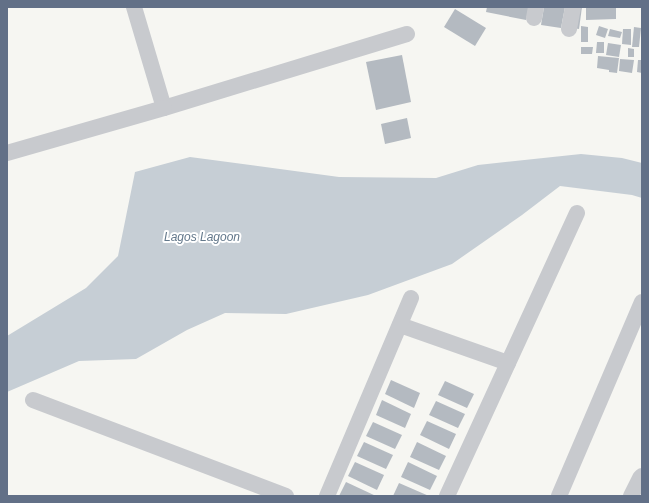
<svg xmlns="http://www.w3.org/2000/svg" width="649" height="503" font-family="Arial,sans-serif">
<rect width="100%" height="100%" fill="#f6f6f2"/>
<!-- water -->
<path fill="#c6ced5" d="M581 154 622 158 642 163V198L632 195 560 186 522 215 452 264 368 295 286 314 225 313 187 330 136 359 79 361 7 392V336L86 288 118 256 135 172 190 157 339 177 436 178 478 165Z"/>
<!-- building -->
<g fill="#b4bac1">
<path d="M487 7H529L526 20 486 12Z"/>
<path d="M544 7H565L561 28 541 25Z"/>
<path d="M576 7H582L579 29 573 28Z"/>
<path d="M586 7H616V19L586 20Z"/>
<path d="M455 9 486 28 475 46 444 27Z"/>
<path d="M581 26 588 27V42H581Z"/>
<path d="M599 26 608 29 605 38 596 35Z"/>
<path d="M634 27 641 28 639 47H632Z"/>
<path d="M610 29 622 32 620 38 608 36Z"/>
<path d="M623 29H631V45L622 44Z"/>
<path d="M597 42H604V53H596Z"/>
<path d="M608 43 621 45 619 57 606 55Z"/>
<path d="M581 47H593L592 54H581Z"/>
<path d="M628 48 634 49V57H628Z"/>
<path d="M402 55 411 102 376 110 366 62Z"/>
<path d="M598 56 619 58 617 73 609 72V70L597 68Z"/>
<path d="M620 59 634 60 632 73 619 71Z"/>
<path d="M638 60H642V73L637 72Z"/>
<path d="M407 118 411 138 385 144 381 124Z"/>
<path d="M391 380 420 393 414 408 385 394Z"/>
<path d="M445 381 474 394 467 408 438 395Z"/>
<path d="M382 400 411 414 405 428 376 415Z"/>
<path d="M436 401 465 414 458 428 429 415Z"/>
<path d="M427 421 456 434 449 449 420 435Z"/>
<path d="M373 422 402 435 395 449 366 436Z"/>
<path d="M364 442 393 455 386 469 357 456Z"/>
<path d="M417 442 446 456 439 470 410 457Z"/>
<path d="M355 462 384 475 377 490 348 476Z"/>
<path d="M408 462 437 476 430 490 401 477Z"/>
<path d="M346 482 376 496H339Z"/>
<path d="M399 483 429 496H393Z"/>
</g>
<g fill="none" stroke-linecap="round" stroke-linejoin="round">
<!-- minor -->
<g stroke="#c8cace" stroke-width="16">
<path d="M134 7 164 108 407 34"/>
<path d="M534 18 536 7"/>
<path d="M569 29 573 7"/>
<path d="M7 153 164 108"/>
<path d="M400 325 508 363"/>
<path d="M33 400 286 496"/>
<path d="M327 496 411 298"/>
<path d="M447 496 577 213"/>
<path d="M559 496 642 302"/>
<path d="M631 496 640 478 642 476"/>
</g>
</g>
<g text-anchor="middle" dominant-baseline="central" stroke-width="4" stroke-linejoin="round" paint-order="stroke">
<!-- water labels -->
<g font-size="12" font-style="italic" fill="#63788b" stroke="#fff">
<text x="202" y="237">Lagos Lagoon</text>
</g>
</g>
<!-- border -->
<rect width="649" height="503" fill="none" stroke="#627087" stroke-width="16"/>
</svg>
